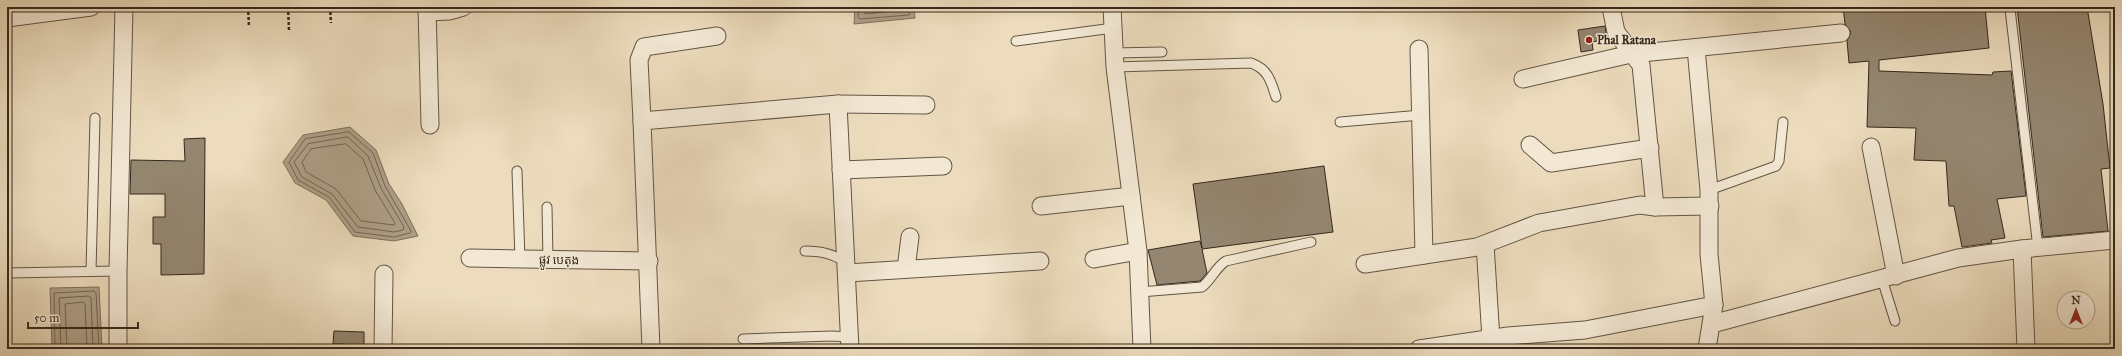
<svg xmlns="http://www.w3.org/2000/svg" width="2122" height="356" font-family="'IM FELL Great Primer','Noto Sans Khmer',serif">
<rect width="100%" height="100%" fill="#ecdcbd"/>
<filter id="stains"><feTurbulence type="fractalNoise" baseFrequency=".005" numOctaves="4"/><feColorMatrix values="0 0 0 0 .2 0 0 0 0 .09 0 0 0 0 .02 0 0 0 .5 -.17"/></filter>
<radialGradient id="worn" r=".72"><stop offset=".6" stop-color="#630" stop-opacity="0"/><stop offset="1" stop-color="#630" stop-opacity=".3"/></radialGradient>
<!-- water -->
<g fill="#ae9f87" stroke="#7e6f5d">
<path d="M855 7H914L915 18 854 24Z"/>
<path d="M350 127 376 150 389 184 402 204 418 236 394 241 353 236 326 200 295 183 283 162 303 135Z"/>
<path d="M99 287 102 349H52L50 288Z"/>
</g>
<g fill="none" stroke-linecap="round" stroke-linejoin="round">
<!-- shore -->
<g stroke="#726452" stroke-width="1">
<path d="M859 7 858 17 860 19 909 15 910 7"/>
<path d="M864 7 865 14 903 10 905 7"/>
<path d="M349 132 373 153 385 186 411 231 410 233 394 237 355 232 329 197 298 180 289 162 305 139Z"/>
<path d="M348 137 368 156 381 188 404 227 403 230 394 232 358 227 332 194 302 177 294 162 308 144Z"/>
<path d="M346 144 363 159 375 190 395 223 394 225 361 221 336 189 306 172 302 162 311 149Z"/>
<path d="M55 349 54 293 94 291 96 293 99 349"/>
<path d="M61 349 59 298 89 296 91 298 93 349"/>
<path d="M67 349 65 304 83 302 85 304 87 349"/>
</g>
</g>
<!-- building -->
<g fill="#948670" stroke="#35281d">
<path d="M1843 7H1985L1989 48 1879 60V71L1992 75 1993 72 2011 71 2026 196 1997 199 2005 238 1991 240 1992 243 1962 247 1954 206H1949L1946 161 1914 160 1916 128 1867 127 1869 61 1849 63 1847 41 1851 32 1845 24Z"/>
<path d="M2017 7H2087L2103 104 2110 168 2101 169 2108 231 2043 237Z"/>
<path d="M1605 26 1607 39 1592 42 1593 50 1581 52 1578 30Z"/>
<path d="M205 138 204 274 161 275V244H153V217H165V194H130L131 160 185 161 184 139Z"/>
<path d="M1324 166 1333 232 1202 249 1207 273 1200 281 1157 285 1148 250 1200 241 1202 248 1193 184Z"/>
<path d="M334 331 364 332V349H344V344H333Z"/>
</g>
<g fill="none" stroke-linecap="round" stroke-linejoin="round">
<defs>
<g id="service">
<path d="M2010 9 2038 248"/>
<path d="M1016 41 1113 28"/>
<path d="M1114 53 1162 52"/>
<path d="M1115 67 1251 63C1268 69 1271 81 1276 97"/>
<path d="M1340 122 1421 115"/>
<path d="M517 171 520 259"/>
<path d="M1709 190 1776 166 1779 161 1783 122"/>
<path d="M547 207 548 260"/>
<path d="M805 251C822 251 832 254 846 262"/>
<path d="M91 271 95 118"/>
<path d="M7 273 118 271"/>
<path d="M1882 279 1895 321"/>
<path d="M1140 292 1202 287C1212 279 1215 268 1226 261L1311 242"/>
<path d="M743 339 832 336 849 337"/>
</g>
<g id="minor">
<path d="M427 7 430 125"/>
<path d="M1112 7 1115 67 1138 251 1142 349"/>
<path d="M1611 7 1616 32 1641 65 1655 207"/>
<path d="M427 12 449 11 463 7"/>
<path d="M7 18 91 7"/>
<path d="M1696 48 1709 190V254L1714 305 1707 349"/>
<path d="M1419 49 1424 255"/>
<path d="M1523 79 1631 54 1841 33"/>
<path d="M838 104 926 105"/>
<path d="M642 121 639 60 644 47 717 36"/>
<path d="M1530 145 1551 163 1650 148"/>
<path d="M1871 147 1896 276"/>
<path d="M841 170 943 166"/>
<path d="M1041 206 1131 196"/>
<path d="M1485 244 1491 339"/>
<path d="M2022 249 2026 349"/>
<path d="M470 258 649 261"/>
<path d="M1094 259 1138 251"/>
<path d="M1365 264 1477 247 1539 223 1640 205 1655 207 1710 206"/>
<path d="M906 269 910 237"/>
<path d="M847 273 1040 261"/>
<path d="M1712 324 1958 258 2022 249 2115 240"/>
<path d="M118 349V271L124 7"/>
<path d="M383 349 384 274"/>
<path d="M651 349 642 121 838 104 850 349"/>
<path d="M1419 349 1508 336 1585 330 1714 305"/>
</g>
</defs>
<!-- service casing -->
<use href="#service" stroke="#635545" stroke-width="11"/>
<!-- minor casing -->
<use href="#minor" stroke="#635545" stroke-width="19"/>
<!-- path -->
<g stroke="#35281d" stroke-width="2.5" stroke-dasharray="3 2" stroke-linecap="butt">
<path d="M248 7 249 27"/>
<path d="M288 7 289 30"/>
<path d="M330 7 331 23"/>
</g>
<!-- service -->
<use href="#service" stroke="#f3e8d4" stroke-width="9"/>
<!-- minor -->
<use href="#minor" stroke="#f3e8d4" stroke-width="17"/>
</g>
<!-- markers -->
<circle fill="#8f2418" stroke="#f3e8d4" stroke-width="1.5" cx="1589" cy="40" r="4"/>
<g text-anchor="middle" dominant-baseline="central" stroke-width="3" stroke-linejoin="round" paint-order="stroke">
<!-- poi labels -->
<g font-size="12" font-weight="bold" fill="#35281d" stroke="#f3e8d4" text-anchor="start">
<text x="1597" y="40">Phal Ratana</text>
</g>
<!-- street labels -->
<g font-size="12" fill="#35281d" stroke="#f3e8d4">
<text transform="translate(559 260) rotate(1)">ផ្លូវ បេតុង</text>
</g>
</g>
<!-- margin -->
<rect width="2122" height="356" fill="none" stroke="#ecdcbd" stroke-width="24"/>
<rect x="8" y="8" width="2106" height="340" fill="none" stroke="#35281d" stroke-width="2"/>
<rect x="12" y="12" width="2098" height="332" fill="none" stroke="#35281d"/>
<!-- north arrow -->
<g transform="translate(2076 310)"><circle r="19" fill="#f3e8d4" stroke="#a79b8b"/>
<path d="M0-3L7 15L0 10L-7 15Z" fill="#8f2418"/>
<text y="-6" font-size="11" font-weight="bold" text-anchor="middle" fill="#35281d">N</text>
</g>
<!-- scale -->
<path d="M28 322v6h110v-6" fill="none" stroke="#35281d" stroke-width="2"/>
<text x="34" y="322" font-size="12" fill="#35281d" stroke="#f3e8d4" stroke-width="3" paint-order="stroke">50 m</text>
<rect width="100%" height="100%" filter="url(#stains)"/>
<rect width="100%" height="100%" fill="url(#worn)"/>
</svg>
